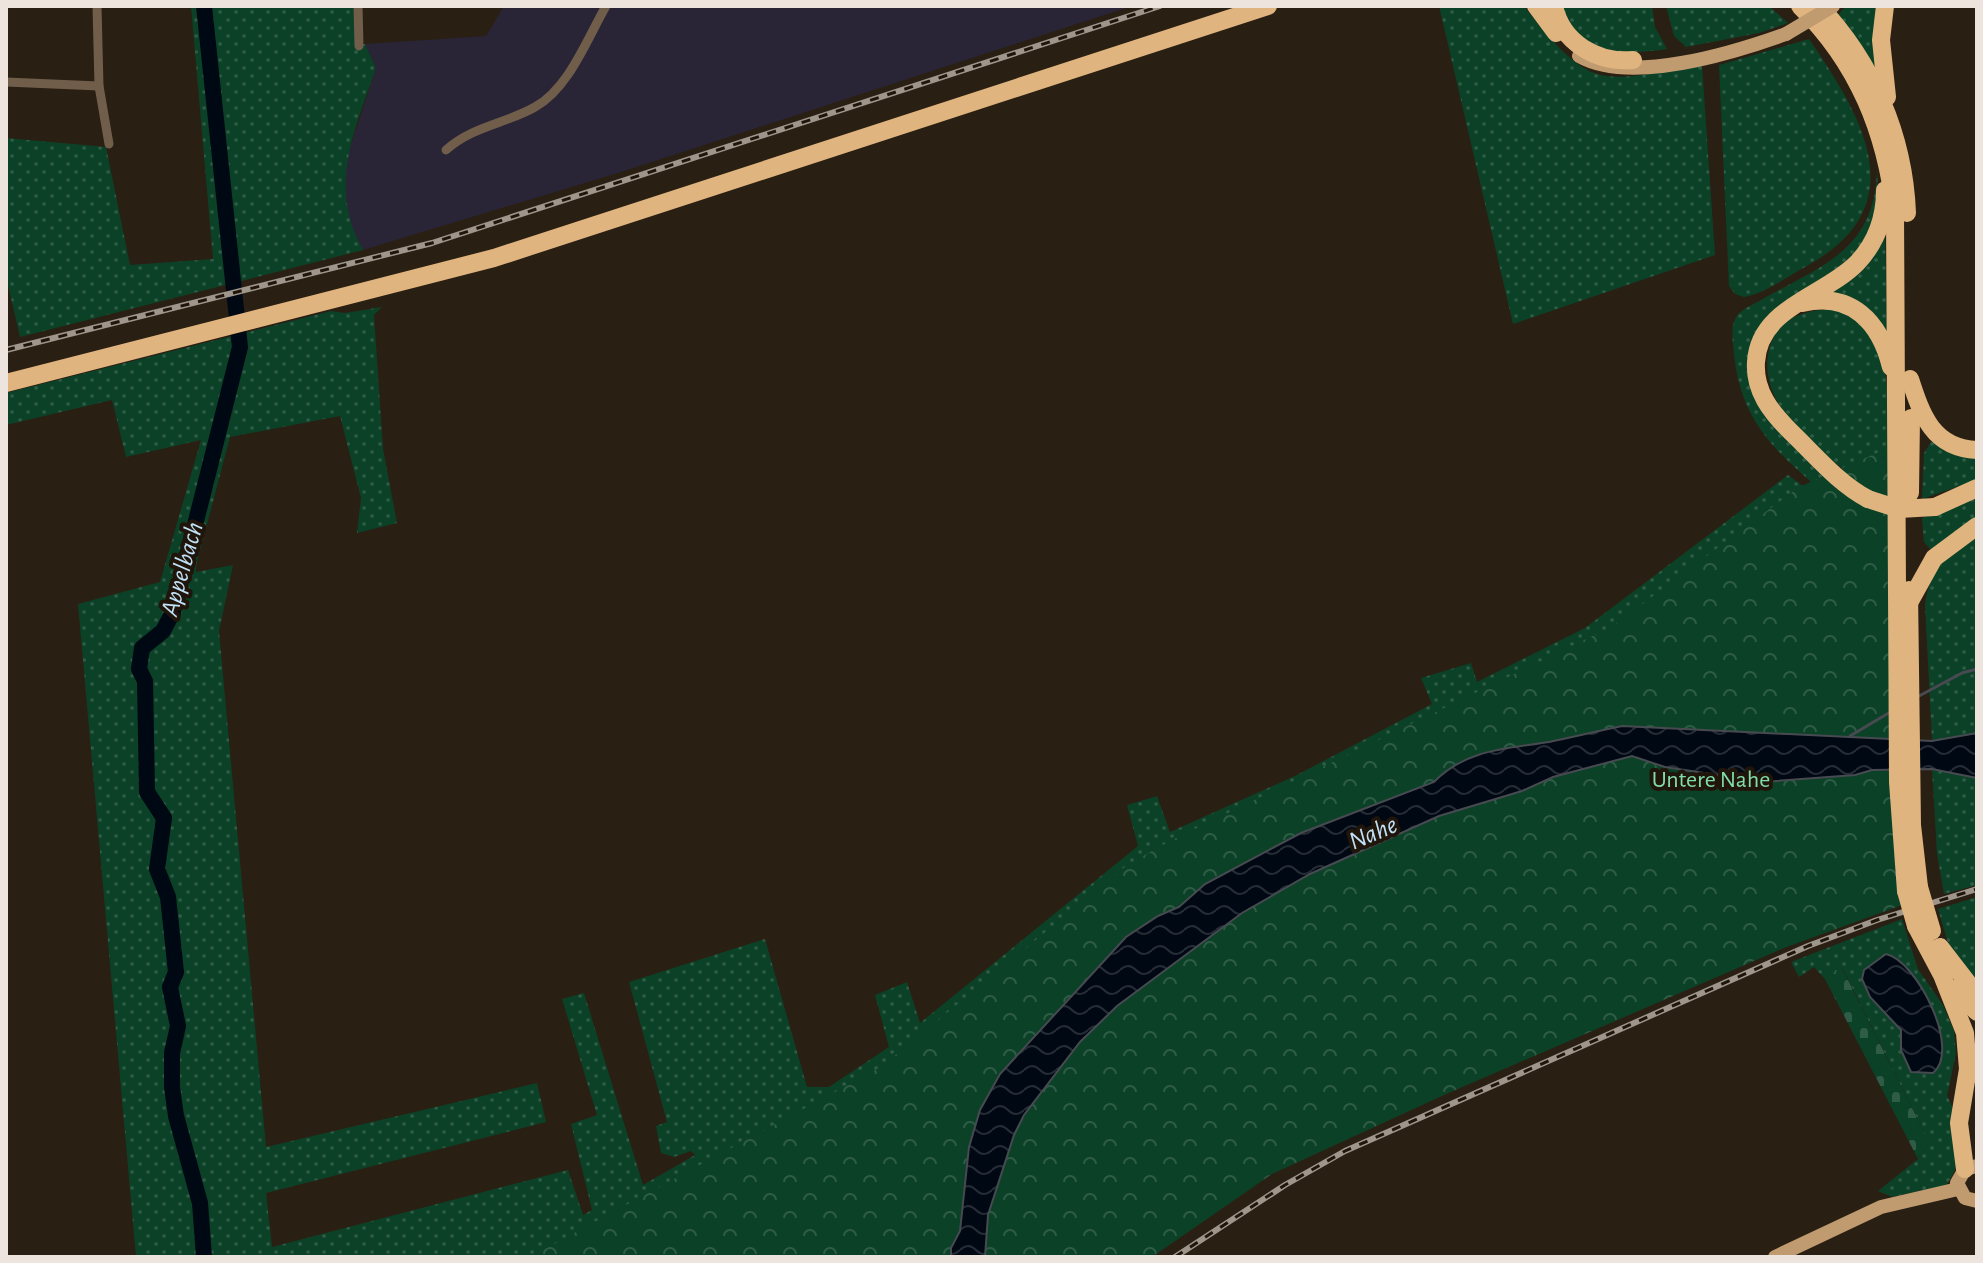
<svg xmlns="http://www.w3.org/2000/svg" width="1983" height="1263" font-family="'Alegreya Sans',sans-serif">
<defs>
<pattern id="grass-dots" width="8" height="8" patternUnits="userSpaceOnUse" patternTransform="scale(2)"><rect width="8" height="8" fill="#0b4127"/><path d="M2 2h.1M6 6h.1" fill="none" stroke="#2f5c46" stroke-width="1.8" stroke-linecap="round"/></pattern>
<pattern id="cemetery-stones" width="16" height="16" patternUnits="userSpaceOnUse" patternTransform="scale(2)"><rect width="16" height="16" fill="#0b4127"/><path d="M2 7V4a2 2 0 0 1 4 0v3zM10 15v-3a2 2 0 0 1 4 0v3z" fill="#2f5c46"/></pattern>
<pattern id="park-crowns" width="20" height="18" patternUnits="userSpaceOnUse" patternTransform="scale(2)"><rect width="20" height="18" fill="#0b4127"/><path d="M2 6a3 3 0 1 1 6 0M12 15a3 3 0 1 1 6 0" fill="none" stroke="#2f5c46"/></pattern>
<pattern id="water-waves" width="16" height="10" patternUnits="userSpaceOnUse" patternTransform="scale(2)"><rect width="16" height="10" fill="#000813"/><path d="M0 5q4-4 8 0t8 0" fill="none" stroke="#262c35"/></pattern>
</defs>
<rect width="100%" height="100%" fill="#2a1f13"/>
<!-- commercial -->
<path fill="#292536" d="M504 6H1132L621 172 363 250 350 227 344 186 348 154 376 68 365 44 486 36Z"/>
<!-- grass -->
<g fill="url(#grass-dots)">
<path d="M191 6H354L355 44H365L376 68C355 131 327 186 363 250L20 337 6 277V138L106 147 130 265 213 259Z"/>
<path d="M1439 6H1524C1593 93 1597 82 1702 65L1715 255 1513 324Z"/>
<path d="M1562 6H1652L1655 27 1667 49C1628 55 1571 56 1562 6Z"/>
<path d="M1666 6H1769L1788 23 1759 33 1686 47 1674 36Z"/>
<path d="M1846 6H1881L1880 81 1837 16Z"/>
<path d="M1809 39C1864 119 1916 207 1805 267 1786 277 1765 294 1744 297L1735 294 1729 286 1719 65Z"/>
<path d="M1877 167 1879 211 1858 255 1793 298 1750 375 1844 493H1824C1775 451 1741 422 1734 354 1733 343 1730 327 1736 317 1742 308 1757 303 1766 297 1828 263 1876 247 1877 167Z"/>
<path d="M1885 225 1887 337 1826 296Z"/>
<path d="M382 307 374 315 383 449 397 523 357 533 361 498 340 416 230 437 196 566V572L233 565 219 631 266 1147 537 1083 546 1122 266 1193 272 1247 568 1170 583 1215 592 1210 571 1124 597 1115 562 999 584 993 643 1185 695 1155 691 1151 674 1157 661 1153 656 1126 667 1122 629 982 765 939 807 1087H829L889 1047 875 995 907 982 920 1023 1138 846 1127 805 1157 796 1170 832 1295 776 1432 704 1421 678 1471 663 1477 682 1585 628 1788 475 1810 491 951 1257H136L78 604 160 582 201 440 126 457 112 400 6 425V393L331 311 345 313Z"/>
<path d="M1831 309C1845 312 1855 314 1866 324 1896 352 1888 455 1888 496 1838 469 1748 410 1771 343 1780 317 1807 310 1831 309Z"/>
<path d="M1933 439 1977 455V480L1922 499 1924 453Z"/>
<path d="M1977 497V520L1933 552 1924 542 1922 518 1947 511Z"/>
<path d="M1977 536V733L1932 741 1925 605C1930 566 1947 557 1977 536Z"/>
<path d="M1932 769 1977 778V885L1944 894 1937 854Z"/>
<path d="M1977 897V984L1948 943 1938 909Z"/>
<path d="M1902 919 1918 969 1943 1005 1954 1031 1956 1053 1947 1096C1962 1122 1966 1161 1946 1185L1892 1197 1878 1191 1918 1159 1929 1142 1843 969 1825 979 1814 967 1799 977 1791 962Z"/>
</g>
<!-- cemetery -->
<path fill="url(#cemetery-stones)" d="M1842 968 1929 1142 1918 1159 1825 979Z"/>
<!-- park -->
<path fill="url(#park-crowns)" d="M1893 446 1905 904 1784 948 1444 1095 1272 1174 1152 1257H530L881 1067 1127 865 1170 841 1613 626 1799 487Z"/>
<!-- water -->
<g fill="url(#water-waves)" stroke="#474a50" stroke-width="2">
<path d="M1622 726 1932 741 1977 733V778L1932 769 1872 770 1855 775 1763 782 1665 767 1632 756 1553 777 1522 791 1439 816 1310 874 1242 913 1117 1006 1080 1042 1024 1115 1014 1135 988 1215 985 1257H951V1248L960 1231 969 1147 980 1110 1000 1074 1126 937 1158 916 1179 907 1205 884 1301 833 1434 782C1466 749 1506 749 1549 742 1573 737 1598 731 1622 726Z"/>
<path d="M1886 954C1916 960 1962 1049 1933 1073L1911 1072 1901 1050V1030L1870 997 1862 979 1864 970Z"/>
</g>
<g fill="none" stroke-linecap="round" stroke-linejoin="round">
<!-- stream -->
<g stroke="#474a50" stroke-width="3">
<path d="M1919 696 1962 673 1977 669"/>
<path d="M1850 736 1892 711"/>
</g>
<!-- river -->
<path stroke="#000813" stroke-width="16" d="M204 6 240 347 173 612 163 631 142 648 139 669 145 681 147 792 164 818 157 869 168 897 176 972 170 987 178 1026 172 1053V1087L176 1116 200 1203 204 1257"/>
<!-- street -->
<g stroke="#705e4a" stroke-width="9">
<path d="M97 6 99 86 109 144"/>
<path d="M358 6 359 46"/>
<path d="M6 82 99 86"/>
<path d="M446 150C473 126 505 124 535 107 569 88 587 39 606 6"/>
</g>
<!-- primary -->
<g stroke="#c09b70" stroke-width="14">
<path d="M1579 56C1630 85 1733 53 1786 34"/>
<path d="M1977 1166 1965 1169 1957 1183 1965 1198 1977 1201"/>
<path d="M1775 1257 1881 1207 1958 1189"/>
</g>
<!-- highway -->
<g stroke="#e0b47f" stroke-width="18">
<path d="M1536 6 1556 33"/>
<path d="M1554 6C1562 43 1597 63 1633 60"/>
<path d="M1800 6C1858 63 1886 132 1895 212L1898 782 1906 891"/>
<path d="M1819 6C1872 62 1904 135 1907 213"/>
<path d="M1885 6 1881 40 1887 97"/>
<path d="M1802 303C1851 291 1880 322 1891 367"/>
<path d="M1910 379C1922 416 1933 448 1977 450"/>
<path d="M6 383 494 258 1268 6"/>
<path d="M1910 493 1911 418"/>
<path d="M1868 499C1838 483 1815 455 1790 431 1771 412 1754 391 1756 362 1759 307 1825 296 1857 263 1876 243 1885 217 1885 190"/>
<path d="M1935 507 1977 488"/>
<path d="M1909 590 1912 825 1919 887"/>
<path d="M1909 603 1934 558 1977 526"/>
<path d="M1916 926 1942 975 1965 1033 1968 1069 1959 1123 1965 1169"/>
<path d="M1940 947 1977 995"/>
<path d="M1954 989 1977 1012"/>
</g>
<defs>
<g id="rail">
<path d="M6 350 432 243 1160 6"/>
<path d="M1175 1257 1285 1185 1345 1151 1808 946 1877 920 1977 889"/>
</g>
</defs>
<!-- rail casing -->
<use href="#rail" stroke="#9e958b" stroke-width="6"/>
<!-- rail -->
<use href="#rail" stroke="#20150a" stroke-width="3" stroke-dasharray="9" stroke-linecap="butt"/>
<!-- primary-bridge -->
<path stroke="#c09b70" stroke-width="14" d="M1786 34 1833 6"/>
<!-- highway-bridge -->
<g stroke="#e0b47f" stroke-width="18">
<path d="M1868 499 1899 509 1935 507"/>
<path d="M1919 887 1932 931"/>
<path d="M1906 891 1916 926"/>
</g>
</g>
<g text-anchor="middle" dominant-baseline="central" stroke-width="8" stroke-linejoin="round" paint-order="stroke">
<!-- park labels -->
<g font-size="24" fill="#80dca8" stroke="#20150a">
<text x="1711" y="780">Untere Nahe</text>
</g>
<!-- water labels -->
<g font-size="26" font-style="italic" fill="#c1e1f8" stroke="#20150a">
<text transform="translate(182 569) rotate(-74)">Appelbach</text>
<text transform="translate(1373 833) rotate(-23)">Nahe</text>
</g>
</g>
<!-- border -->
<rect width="1983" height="1263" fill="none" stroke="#ede5dd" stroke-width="16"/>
</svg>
